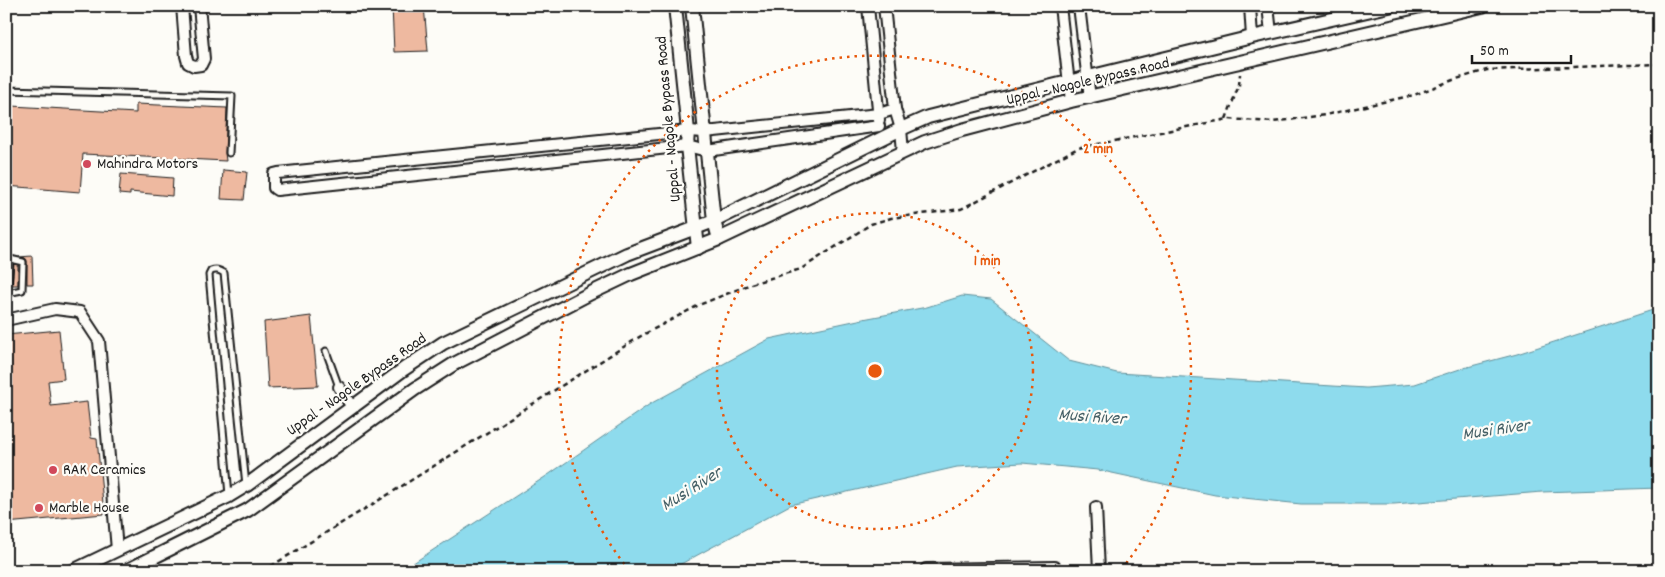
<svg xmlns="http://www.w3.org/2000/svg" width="1665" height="577" font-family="Dekko,sans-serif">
<rect width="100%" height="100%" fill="#fdfcf7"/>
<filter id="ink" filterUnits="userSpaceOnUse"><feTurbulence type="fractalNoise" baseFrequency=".02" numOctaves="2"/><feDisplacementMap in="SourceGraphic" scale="10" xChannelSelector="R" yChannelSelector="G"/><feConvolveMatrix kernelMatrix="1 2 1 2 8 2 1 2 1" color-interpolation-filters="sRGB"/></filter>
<g filter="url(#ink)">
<!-- water -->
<path fill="#8edbed" stroke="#608f99" d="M962 296 991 299 1069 361 1117 373 1366 388 1415 384 1460 369 1517 354 1659 308V488L1542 492 1394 504H1301L1215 495 1098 470 1022 463 957 467 790 505 668 571H401L548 475 650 404 769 339 863 319 927 307Z"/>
<!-- building -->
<g fill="#eeb9a0" stroke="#1c1c1c">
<path d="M392 6H424L428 51 394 52Z"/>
<path d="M136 104 227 108 225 153 226 161 83 154 80 192 6 186V156L9 157 12 106 136 113Z"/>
<path d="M223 170 247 172 244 200 221 199Z"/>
<path d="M121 174 173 178 172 196 130 192V195L119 194Z"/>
<path d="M32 256 33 284H27V261L25 258 19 257Z"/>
<path d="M14 264 18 265V285H12Z"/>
<path d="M311 316 318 386 268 388 264 322Z"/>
<path d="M59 330 64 379 48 381 51 406 87 402 91 438 97 439 104 514 6 523V335Z"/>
</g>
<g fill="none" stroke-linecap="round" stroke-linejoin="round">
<defs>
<g id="service">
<path d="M6 90 232 96 229 153"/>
<path d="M6 259H10L7 293 6 294"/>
<path d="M7 293 22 290 23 262 10 259"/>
<path d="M326 351 339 387"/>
<path d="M229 495 209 275 211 271C216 269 219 270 224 273L246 485"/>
</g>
<g id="minor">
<path d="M182 6 186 56 188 63 194 66 201 65 204 59 199 6"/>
<path d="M868 6 879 120"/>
<path d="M884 6 895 109 901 129 903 152"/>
<path d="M1060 6 1071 101"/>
<path d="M1079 6 1090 98"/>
<path d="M1250 6 1252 37"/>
<path d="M1268 6 1271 33"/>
<path d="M879 126 707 151 687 146 277 190 274 188V174L278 173 688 131 705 132 879 114 895 109"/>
<path d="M6 320 55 309 80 312 99 341 117 550"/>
<path d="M339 387 352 407"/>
<path d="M1096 507 1099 571"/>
<path d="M926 571V569L1055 567 1057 571"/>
</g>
<g id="tertiary">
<path d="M675 6 688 131 687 146 698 248"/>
<path d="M692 6 714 221 719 239"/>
<path d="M73 571 229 496 247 485 404 369 443 343 627 254 714 221 901 129 928 117 1068 82 1252 37 1389 6"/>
<path d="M126 571 248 510 415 389 454 364 591 293 631 274 719 239 925 142 962 130 1071 101 1482 6"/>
</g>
</defs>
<!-- service casing -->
<use href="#service" stroke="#1c1c1c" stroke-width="9"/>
<!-- minor casing -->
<use href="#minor" stroke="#1c1c1c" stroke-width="14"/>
<!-- tertiary casing -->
<use href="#tertiary" stroke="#1c1c1c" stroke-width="16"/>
<!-- path -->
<g stroke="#1c1c1c" stroke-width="2.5" stroke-dasharray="5 4" stroke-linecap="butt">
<path d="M1226 119 1239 85 1240 74"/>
<path d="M263 571 394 491 641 336 699 305 751 284 801 269 871 224 891 218 961 209 1078 148 1228 119 1273 122 1325 115 1414 95 1453 80 1487 70 1659 64"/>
</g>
<!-- service -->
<use href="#service" stroke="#fdfcf7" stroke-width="5"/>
<!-- minor -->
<use href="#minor" stroke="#fdfcf7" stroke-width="10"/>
<!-- tertiary -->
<use href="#tertiary" stroke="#fdfcf7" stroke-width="12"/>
</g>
</g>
<!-- distance rings -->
<g fill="none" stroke="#e8590c" stroke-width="2.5" stroke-dasharray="2.5 5">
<circle cx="875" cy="371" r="158"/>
<path d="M629 570A316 316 0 1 1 1121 570"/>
</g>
<!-- markers -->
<g fill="#d1495b" stroke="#fdfcf7" stroke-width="2">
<circle cx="87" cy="164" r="5"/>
<circle cx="53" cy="470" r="5"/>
<circle cx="39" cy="508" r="5"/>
</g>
<g text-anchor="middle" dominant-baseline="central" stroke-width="4.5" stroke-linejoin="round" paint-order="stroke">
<!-- street labels -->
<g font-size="16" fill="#1c1c1c" stroke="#fdfcf7">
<text transform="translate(1088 82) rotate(-13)">Uppal - Nagole Bypass Road</text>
<text transform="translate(669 119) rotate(-95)">Uppal - Nagole Bypass Road</text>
<text transform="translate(357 385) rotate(-35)">Uppal - Nagole Bypass Road</text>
</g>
<!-- poi labels -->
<g font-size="16" fill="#1c1c1c" stroke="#fdfcf7" text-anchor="start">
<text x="97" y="164">Mahindra Motors</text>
<text x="63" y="470">RAK Ceramics</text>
<text x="49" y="508">Marble House</text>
</g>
<!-- water labels -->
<g font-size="18" font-style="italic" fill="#445f65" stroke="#fdfcf7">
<text transform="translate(1092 418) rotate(4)">Musi River</text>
<text transform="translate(1496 431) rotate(-8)">Musi River</text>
<text transform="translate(692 490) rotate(-32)">Musi River</text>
</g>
</g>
<circle cx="875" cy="371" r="8" fill="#e8590c" stroke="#fdfcf7" stroke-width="2.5"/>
<g font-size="15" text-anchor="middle" font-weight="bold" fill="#e8590c" stroke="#fdfcf7" stroke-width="4.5" stroke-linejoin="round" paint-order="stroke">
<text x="1098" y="153">2 min</text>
<text x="987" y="265">1 min</text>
</g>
<!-- margin -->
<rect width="1665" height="577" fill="none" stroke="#fdfcf7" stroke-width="25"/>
<rect x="12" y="12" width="1640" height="552" fill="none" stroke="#1c1c1c" stroke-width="2" filter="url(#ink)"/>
<!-- scale -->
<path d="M1472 55v8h99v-8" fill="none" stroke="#1c1c1c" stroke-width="2.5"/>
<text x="1480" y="55" font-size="15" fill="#1c1c1c" stroke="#fdfcf7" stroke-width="4" paint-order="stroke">50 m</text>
</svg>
